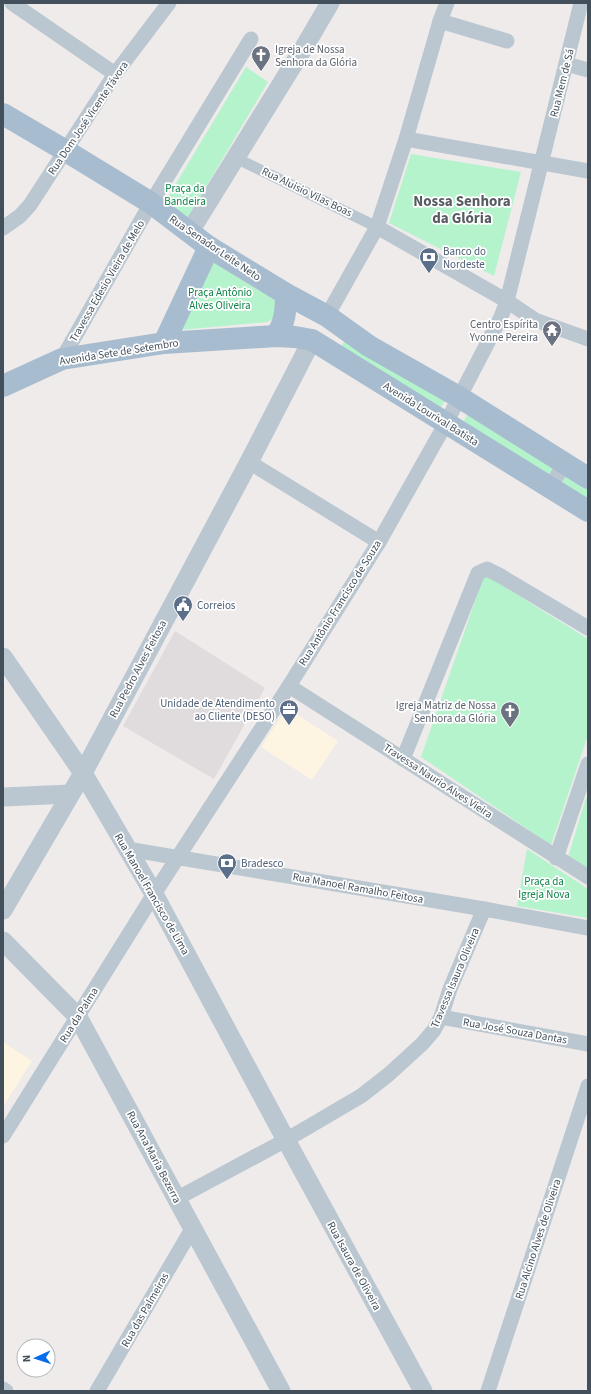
<svg xmlns="http://www.w3.org/2000/svg" width="591" height="1394" font-family="'Source Sans 3',sans-serif">
<rect width="100%" height="100%" fill="#efebeb"/>
<!-- commercial -->
<g fill="#fdf5e1">
<path d="M287 708 338 741 312 780 261 747Z"/>
<path d="M3 1042 32 1061 3 1107Z"/>
</g>
<!-- education -->
<path fill="#e0dcdd" d="M175 631 265 688 214 779 123 726Z"/>
<!-- green -->
<g fill="#b4f3cc">
<path d="M246 67 268 82 188 217 165 202Z"/>
<path d="M411 154 521 172 494 276 389 223Z"/>
<path d="M214 263 277 301 274 317 268 322 180 330 204 268Z"/>
<path d="M348 336 445 401 439 410 340 348Z"/>
<path d="M468 414 553 468 547 479 462 424Z"/>
<path d="M567 473 588 486V503L560 486Z"/>
<path d="M487 576 588 639V735L551 845 421 757 483 578Z"/>
<path d="M586 798 588 799V870L568 857Z"/>
<path d="M527 849 588 889V918L517 906Z"/>
</g>
<g fill="none" stroke-linecap="round" stroke-linejoin="round">
<!-- pedestrian -->
<path stroke="#bbc7d0" stroke-width="11" d="M236 158 377 227"/>
<!-- minor -->
<g stroke="#bbc7d0" stroke-width="15">
<path d="M12 3 115 74"/>
<path d="M440 21 507 41"/>
<path d="M566 64 588 70"/>
<path d="M406 139 588 171"/>
<path d="M377 227 507 301 535 320 588 339"/>
<path d="M3 228 20 216 30 205 115 74 169 3"/>
<path d="M327 316 377 227 406 139 440 21 447 3"/>
<path d="M62 359 151 203 251 39"/>
<path d="M249 462 379 542"/>
<path d="M550 487 565 463"/>
<path d="M289 686 588 877"/>
<path d="M403 759 478 573 487 569 499 575 588 628"/>
<path d="M127 849 484 909 588 928"/>
<path d="M556 858 588 764"/>
<path d="M441 1017 588 1044"/>
<path d="M3 1136 154 894 289 686 379 542 446 423 501 317 507 301 581 3"/>
<path d="M176 1199 286 1140 361 1096 388 1075 422 1044 434 1030 441 1017 450 989 484 909"/>
<path d="M3 1389 6 1391"/>
<path d="M97 1391 192 1229"/>
<path d="M488 1391 588 1086"/>
</g>
<!-- tertiary -->
<g stroke="#bbc7d0" stroke-width="19">
<path d="M189 233 306 44 330 3"/>
<path d="M3 657 83 773 154 894 286 1140 423 1391"/>
<path d="M3 797 70 794"/>
<path d="M3 910 83 773 249 462 312 340"/>
<path d="M3 941 78 1017 281 1391"/>
</g>
<!-- primary -->
<g stroke="#a8bccf" stroke-width="22">
<path d="M3 114 66 151 151 203 209 247 286 294 327 316 369 346 459 397 588 478"/>
<path d="M276 336C285 323 286 310 286 294"/>
<path d="M164 343 209 247"/>
<path d="M3 386 62 359 164 343 276 336 295 337 312 340 588 511"/>
</g>
</g>
<!-- icons -->
<defs>
<symbol id="church-pin" viewBox="-11 -11 22 30"><path d="M0 17L-7.5 6A9.5 9.5 0 1 1 7.5 6Z" fill="#6b7280" stroke="#fff"/><path d="M-1.2-6h2.4v3.5h3.3v2.4h-3.3V6h-2.4V-.1h-3.3v-2.4h3.3Z" fill="#fff"/></symbol>
<symbol id="bank-pin" viewBox="-11 -11 22 30"><path d="M0 17L-7.5 6A9.5 9.5 0 1 1 7.5 6Z" fill="#5c6f8a" stroke="#fff"/><path d="M-6-4H6V4H-6ZM0-2.3a2.3 2.3 0 1 0 0 4.6a2.3 2.3 0 1 0 0-4.6Z" fill="#fff"/></symbol>
<symbol id="temple-pin" viewBox="-11 -11 22 30"><path d="M0 17L-7.5 6A9.5 9.5 0 1 1 7.5 6Z" fill="#6b7280" stroke="#fff"/><path d="M0-6L5-2H3V0L6.5 2.5H4V6H1.5V3h-3V6H-4V2.5H-6.5L-3 0V-2H-5Z" fill="#fff"/></symbol>
<symbol id="civic-pin" viewBox="-11 -11 22 30"><path d="M0 17L-7.5 6A9.5 9.5 0 1 1 7.5 6Z" fill="#5c6f8a" stroke="#fff"/><path d="M-.6-6.5H3V-4.5H.6V-3L4-1V1h2V6H-6V1h2V-1L-.6-3ZM-1.2 2.5V6h2.4V2.5Z" fill="#fff"/></symbol>
<symbol id="office-pin" viewBox="-11 -11 22 30"><path d="M0 17L-7.5 6A9.5 9.5 0 1 1 7.5 6Z" fill="#5c6f8a" stroke="#fff"/><path d="M-6-3h4V-5.5h4V-3h4V5H-6ZM-1-4.5V-3h2v-1.5ZM-6 0V1H6V0Z" fill="#fff"/></symbol>
</defs>
<g fill-rule="evenodd">
<use href="#church-pin" x="250" y="44" width="22" height="30"/>
<use href="#bank-pin" x="418" y="246" width="22" height="30"/>
<use href="#temple-pin" x="541" y="319" width="22" height="30"/>
<use href="#civic-pin" x="172" y="594" width="22" height="30"/>
<use href="#office-pin" x="278" y="698" width="22" height="30"/>
<use href="#church-pin" x="499" y="700" width="22" height="30"/>
<use href="#bank-pin" x="216" y="852" width="22" height="30"/>
</g>
<g text-anchor="middle" dominant-baseline="central" stroke-width="3.5" stroke-linejoin="round" paint-order="stroke">
<!-- worship labels -->
<g font-size="11" fill="#5b616d" stroke="#fff" text-anchor="end">
<text x="275" y="49" text-anchor="start">Igreja de Nossa<tspan x="275" dy="13">Senhora da Glória</tspan></text>
<text x="538" y="324">Centro Espírita<tspan x="538" dy="13">Yvonne Pereira</tspan></text>
<text x="496" y="705">Igreja Matriz de Nossa<tspan x="496" dy="13">Senhora da Glória</tspan></text>
</g>
<!-- street labels -->
<g font-size="11" fill="#434f5b" stroke="#fff">
<text transform="translate(562 83) rotate(-76)">Rua Mem de Sá</text>
<text transform="translate(88 118) rotate(-56)">Rua Dom José Vicente Távora</text>
<text transform="translate(307 192) rotate(26)">Rua Aluisio Vilas Boas</text>
<text transform="translate(215 248) rotate(34)">Rua Senador Leite Neto</text>
<text transform="translate(107 281) rotate(-60)">Travessa Edesio Vieira de Melo</text>
<text transform="translate(119 352) rotate(-9)">Avenida Sete de Setembro</text>
<text transform="translate(431 414) rotate(32)">Avenida Lourival Batista</text>
<text transform="translate(340 603) rotate(-58)">Rua Antônio Francisco de Souza</text>
<text transform="translate(138 669) rotate(-62)">Rua Pedro Alves Feitosa</text>
<text transform="translate(438 781) rotate(33)">Travessa Naurio Alves Vieira</text>
<text transform="translate(358 888) rotate(10)">Rua Manoel Ramalho Feitosa</text>
<text transform="translate(152 894) rotate(60)">Rua Manoel Francisco de Lima</text>
<text transform="translate(455 978) rotate(-67)">Travessa Isaura Oliveira</text>
<text transform="translate(79 1015) rotate(-58)">Rua da Palma</text>
<text transform="translate(515 1031) rotate(10)">Rua José Souza Dantas</text>
<text transform="translate(154 1157) rotate(62)">Rua Ana Maria Bezerra</text>
<text transform="translate(538 1239) rotate(-72)">Rua Alcino Alves de Oliveira</text>
<text transform="translate(354 1266) rotate(61)">Rua Isaura de Oliveira</text>
<text transform="translate(145 1310) rotate(-60)">Rua das Palmeiras</text>
</g>
<!-- park labels -->
<g font-size="11" fill="#0d8348" stroke="#fff">
<text x="185" y="188">Praça da<tspan x="185" dy="13">Bandeira</tspan></text>
<text x="220" y="292">Praça Antônio<tspan x="220" dy="13">Alves Oliveira</tspan></text>
<text x="544" y="881">Praça da<tspan x="544" dy="13">Igreja Nova</tspan></text>
</g>
<!-- service labels -->
<g font-size="11" fill="#4e5e75" stroke="#fff" text-anchor="start">
<text x="443" y="251">Banco do<tspan x="443" dy="13">Nordeste</tspan></text>
<text x="197" y="605">Correios</text>
<text x="275" y="703" text-anchor="end">Unidade de Atendimento<tspan x="275" dy="13">ao Cliente (DESO)</tspan></text>
<text x="241" y="863">Bradesco</text>
</g>
<!-- district labels -->
<g font-size="15" font-weight="bold" fill="#585c62" stroke="#fff">
<text x="462" y="201">Nossa Senhora<tspan x="462" dy="17">da Glória</tspan></text>
</g>
</g>
<!-- border -->
<rect width="591" height="1394" fill="none" stroke="#434f5b" stroke-width="8"/>
<!-- north arrow -->
<g transform="translate(36 1358) rotate(267)"><circle r="19" fill="#ffffff" stroke="#b4b9bd"/>
<path d="M0-3L7 15L0 10L-7 15Z" fill="#066cee"/>
<text y="-6" font-size="11" font-weight="bold" text-anchor="middle" fill="#434f5b">N</text>
</g>
</svg>
